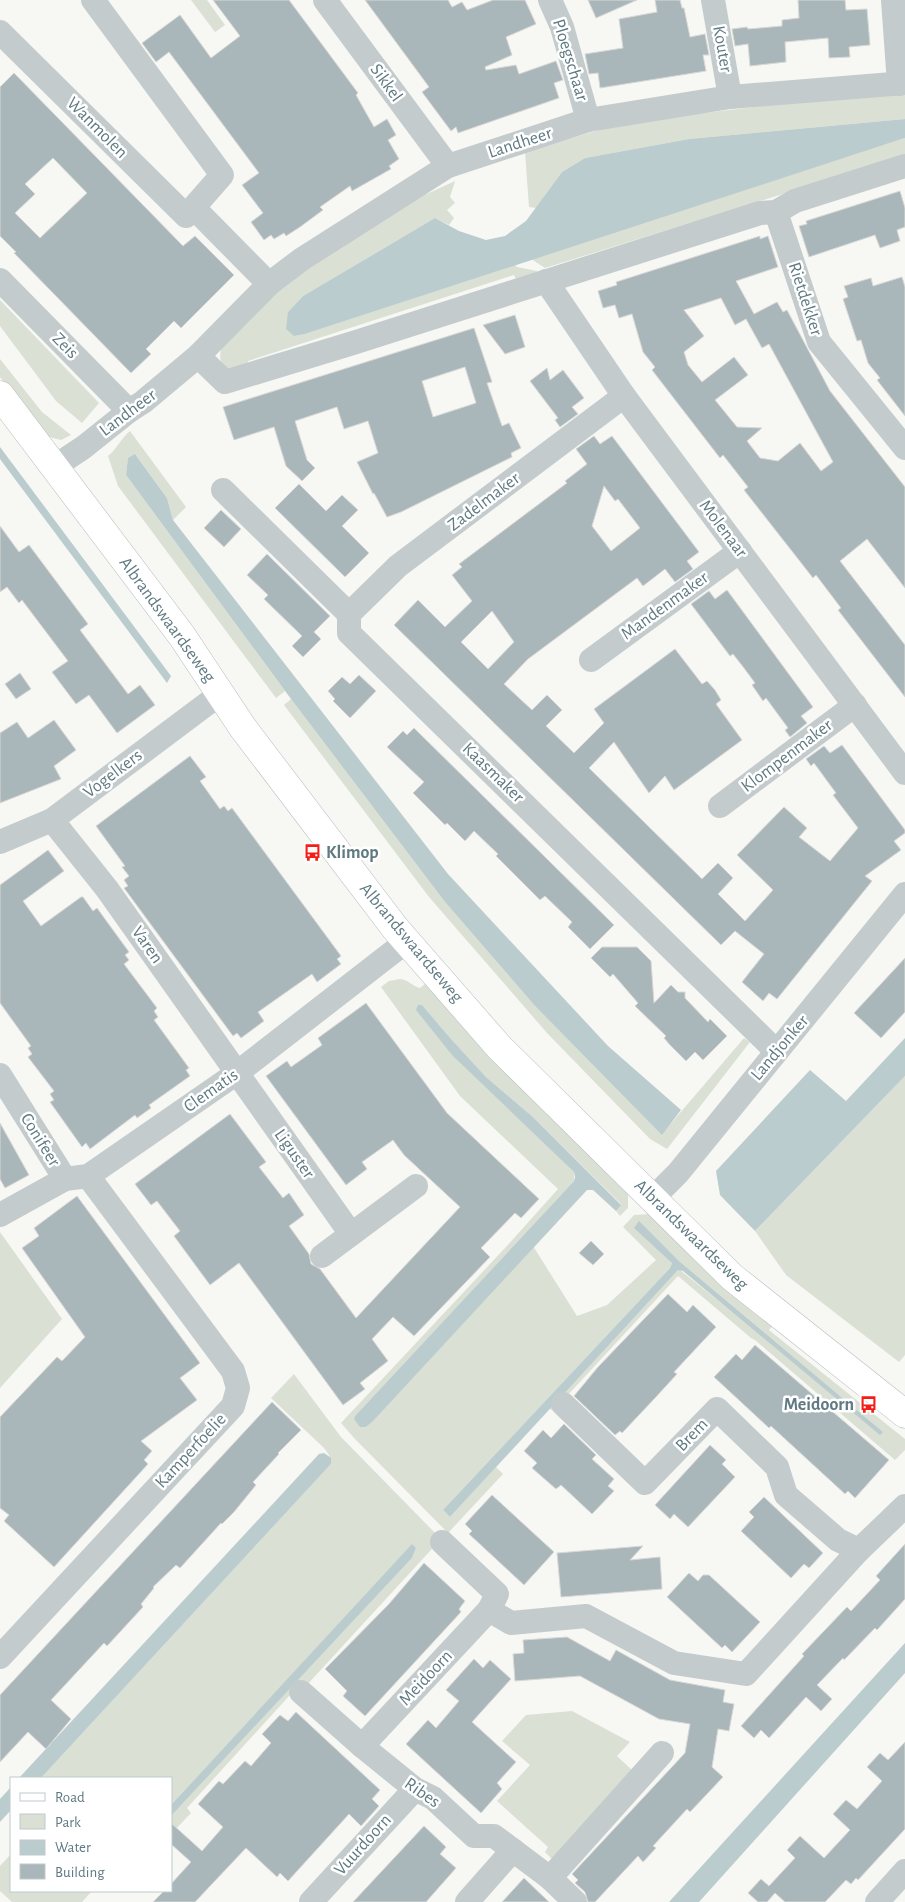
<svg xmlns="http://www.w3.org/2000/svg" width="905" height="1902" font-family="'Alegreya Sans',sans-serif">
<rect width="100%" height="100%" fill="#f7f7f4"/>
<!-- green -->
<g fill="#dbe0d4">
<path d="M191 0H207L225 25 215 32Z"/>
<path d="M905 92V119L689 139 585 158 562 172 536 208 529 207 525 152 602 129 646 120 779 104Z"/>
<path d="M905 138V156L545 268 531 259Z"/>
<path d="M455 181 450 197 455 203 447 210 454 218 449 225 435 218 303 296 288 312 294 336 305 334 515 265 517 267 537 271 541 277 517 282 514 275 248 361 249 368 228 370C218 362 219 355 223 343L281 283 405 204Z"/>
<path d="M0 300 99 403 82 423 56 401 0 326Z"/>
<path d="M0 359 42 412 71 435 61 440 45 436 0 377Z"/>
<path d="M130 431 186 507 173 520 167 498 136 455 128 458 126 475 285 691 276 698 118 486 108 456C117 449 121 438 130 431Z"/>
<path d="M291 699 445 902 535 1006 662 1134 744 1038 750 1042 667 1149 650 1139 547 1033 429 897 284 705Z"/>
<path d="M400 979C409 980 412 986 420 988L425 984 566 1130 628 1192V1208L620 1216 616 1211 621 1204 533 1117 486 1077 452 1040 422 1005H418L574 1172V1181L355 1416 354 1419 366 1427 372 1421 533 1246 577 1316 607 1305 656 1260 623 1227 634 1215 650 1214 773 1325 769 1330 905 1439V1450L895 1460 755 1340 751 1338 678 1276 553 1411 549 1408 678 1270H680L883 1432 679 1261 639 1222 672 1263 670 1268 443 1510 450 1517 496 1467 503 1474 448 1533 355 1439 341 1423 505 1248 558 1189 460 1096 381 987 389 981Z"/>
<path d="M905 1076V1355L899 1362 786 1275 755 1231Z"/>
<path d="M0 1232 62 1319 0 1388Z"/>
<path d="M294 1374 341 1437 441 1539 295 1698 290 1695 187 1808 191 1813 171 1834V1816L412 1558 416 1548 412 1545 171 1805V1778H41L331 1464 329 1455 324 1448 271 1398Z"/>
<path d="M572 1711 630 1742 617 1756 633 1771 552 1859 545 1852 548 1847 497 1801 530 1765 502 1741 526 1715Z"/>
<path d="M11 1854V1891H92L82 1902H12L0 1891V1866Z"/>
</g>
<!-- water -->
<g fill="#bacccd">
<path d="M905 119V138L305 334 294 336 286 329 288 312 303 296 435 218 459 231 486 240 505 236 526 221 562 172 585 158 689 139Z"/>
<path d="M0 447 171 676 167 683 0 459Z"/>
<path d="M135 454 167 498 173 520 448 874 608 1046 681 1110 662 1135 535 1006 445 902 291 699 126 475 128 458Z"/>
<path d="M418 1005H422L452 1040 486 1077 533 1117 621 1205 616 1211 593 1190H587L373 1421 366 1427H360L354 1419 355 1416 574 1181 575 1177 574 1172 452 1055 416 1010Z"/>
<path d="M905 1038V1076L755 1231 720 1195 716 1171 810 1070 846 1101Z"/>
<path d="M639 1221 679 1261 883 1432 880 1435 683 1271 678 1270 450 1517 443 1510 670 1268 672 1263 634 1228Z"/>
<path d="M324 1453 331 1458V1464L41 1778H19L319 1454Z"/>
<path d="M412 1544 416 1548 412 1558 171 1816V1805Z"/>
<path d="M905 1643V1673L699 1902H669Z"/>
<path d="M11 1787V1810L0 1822V1799Z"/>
</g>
<!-- building -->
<g fill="#aab7ba" stroke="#d9d8d6" fill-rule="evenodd">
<path d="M213 0H289L358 93 356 95 374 127 387 119 396 135 388 140 399 159 389 166 391 169 352 191 350 186 320 207 323 210 300 227 286 236 284 233 274 239 271 235 264 240 251 222 263 213 242 185 259 173 169 52 156 62 142 43 180 15 211 58 240 36Z"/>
<path d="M365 0H448L452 7 462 2 467 10 493 0H525L536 24 506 37 512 55 485 67 486 70 516 65 519 74 556 61 563 80 554 83 559 98 458 133 456 127 451 131 422 92 429 87Z"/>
<path d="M588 0H637L596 18Z"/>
<path d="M655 0H680L682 8H684L690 37 705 34 709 55H703L706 71 600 88 598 73 589 74 585 54 623 48 619 19 657 12Z"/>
<path d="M798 0H845L846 10 867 9 870 45 849 47 850 57 829 58 828 38 785 42 786 62 750 66 748 44 735 46 732 29 747 27 748 29 782 26V20L799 18Z"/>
<path d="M14 73 183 246 195 236 234 275 181 328 174 321 146 349 151 354 131 373 14 253 16 252 0 236V87ZM53 158 87 193 40 238 15 213 35 194 25 184Z"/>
<path d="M900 191 905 208V227L897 230 900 241 880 248 875 235 809 257 799 226 807 224 806 221Z"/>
<path d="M760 236V239L768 236 778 267 736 281 754 314 777 302 783 312 787 310 830 391 905 487V588L867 539 840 561 905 645V697L838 610 841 608 816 575 813 578 744 490 748 487 723 455 720 458 652 370 655 367 643 352 632 314 619 318 615 305 603 308 598 291 617 285 616 282ZM721 298 735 325 746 319 762 348 769 344 833 462 821 471 800 443 778 461 760 458 747 441 762 428 737 427 715 400 748 375 734 357 702 382 688 365 684 352 704 336 684 310Z"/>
<path d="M902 277 905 287V416L877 380 880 378 868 363 861 340 857 341 843 299 848 297 844 286 871 278 873 286Z"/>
<path d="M515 315 525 347 505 354 483 325Z"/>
<path d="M474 328 492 382 487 383 502 426 509 423 521 448 511 453 512 457 401 512 387 517 374 493 373 494 357 462 378 453 368 421 344 429 337 407 295 421 307 460 315 468 302 481 286 466 274 427 234 440 223 407ZM465 367 476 403 433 417 422 381Z"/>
<path d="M547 368 550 380 563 370 584 398 572 407 578 414 560 427 555 420 558 418 530 381Z"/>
<path d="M594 436 600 444 612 436 699 552 687 561 693 569 675 582 665 569 643 586 637 578 528 659 504 684 532 710 547 695 562 710 546 726 574 753 604 723 594 709 675 649 702 684 707 681 715 690 721 700 716 704 742 740 674 790 665 776 649 793 614 742 589 768 702 879 718 863 733 878 718 894 745 921 773 890 737 855 784 807 807 828 799 837 830 861 858 828 833 795 836 793 814 763 811 766 806 759 824 746 830 753 842 745 905 830V833L894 841 901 850 865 876 872 881 777 999 769 993 763 1001 742 982 764 954 735 931 721 945 394 625 418 600 445 627 472 601 452 575 462 567 459 564 567 483 565 481 587 464 576 449ZM604 486 615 501 618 499 640 528 611 551 592 526ZM492 611 514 642 488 669 461 642Z"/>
<path d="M299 484 326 511 342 495 358 510 342 526 369 553 345 577 275 508Z"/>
<path d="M221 510 241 529 224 547 204 528Z"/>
<path d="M0 526 19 552 29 545 88 624 80 630 128 694 140 685 155 705 117 733 89 695 76 704 52 672 68 661 22 600 19 603 7 587 0 592Z"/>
<path d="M267 554 330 616 314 632 321 639 303 657 292 646 302 636 264 599 268 595 247 575Z"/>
<path d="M727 590 813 707 801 716 807 723 790 737 785 730 788 728 766 698 763 701 752 685 755 683 744 668 733 654 730 656 691 604 709 591 715 599Z"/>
<path d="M20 673 31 689 16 699 5 684Z"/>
<path d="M359 675 376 691 350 718 333 701 335 699 328 691 342 677 350 684Z"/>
<path d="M54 720 76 750 54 766 61 779 0 803V733L17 722 28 738Z"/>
<path d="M414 728 614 925 590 949 568 927 572 922 545 896 540 900 496 856 498 854 474 831 465 841 447 823 445 825 413 793 424 782 387 747 403 731 407 735Z"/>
<path d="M190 756 206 777 200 781 220 809 224 806 228 811 232 808 341 956 337 959 341 964 317 982 312 974 258 1012 264 1021 241 1038 237 1033 233 1036 124 888 128 886 124 880 129 876 122 867 125 866 96 826Z"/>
<path d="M48 850 64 871 23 901 41 926 81 897H83L93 911 97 908 129 952 125 955 129 960 124 964 157 1008 154 1011 158 1017 154 1020 189 1068 186 1070 190 1076 149 1105 151 1108 137 1118 135 1115 90 1149 86 1143 82 1147 50 1102 54 1100 50 1094 54 1091 28 1057 32 1054 28 1048 31 1046 0 1003V885Z"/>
<path d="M602 947H637L651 961 654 1003 671 985 678 992H685V998L708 1022 710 1019 727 1036 703 1060 695 1052 686 1061 670 1045 664 1038 666 1036 635 1006 638 1003 613 974 610 977 591 958Z"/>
<path d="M905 958V1012L881 1038 854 1013Z"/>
<path d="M366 1003 447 1113 539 1199 521 1218 515 1213 481 1248 490 1257 414 1336 393 1317 372 1339 388 1361 360 1383 365 1389 343 1405 239 1263 210 1285 174 1236 180 1231 157 1201 151 1205 135 1184 230 1114 266 1162 259 1167 283 1198 289 1193 304 1215 289 1226 309 1254 311 1264 320 1269 356 1318 460 1207 404 1155 393 1140 362 1162 367 1169 346 1185 266 1076 287 1061 291 1067 322 1045 318 1038Z"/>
<path d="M0 1123 29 1175 5 1188 0 1179Z"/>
<path d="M77 1196 200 1363 180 1378 197 1400 141 1441 152 1451 144 1460 148 1464 54 1567 4 1521 9 1515 0 1508V1417L57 1357 62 1361 85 1337 22 1248 39 1236 34 1228Z"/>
<path d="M591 1241 604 1254 593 1265 579 1253Z"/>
<path d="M668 1294 687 1312 693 1305 716 1327 674 1372 677 1374 655 1398 622 1433 620 1431 615 1435 574 1396 598 1367Z"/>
<path d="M755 1345 889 1460 855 1498 848 1491 845 1494 771 1426 769 1428 714 1377 736 1354 742 1360Z"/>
<path d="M272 1402 301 1430 278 1453 279 1454 253 1482 256 1485 234 1512 222 1524 221 1523 180 1568 176 1565 153 1587 154 1588 141 1604 143 1607 107 1646 104 1643 51 1700 71 1719 46 1749 28 1732 0 1762V1695Z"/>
<path d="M564 1424 596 1455 592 1459 614 1479 608 1486 614 1491 592 1514 561 1485 556 1489 532 1468 537 1463 524 1451 543 1430 551 1438Z"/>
<path d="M710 1445 726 1460 722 1464 735 1477 688 1527 674 1514 670 1519 655 1505Z"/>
<path d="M492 1495 554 1552 524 1585 469 1534 472 1531 465 1524Z"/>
<path d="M764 1497 823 1553 809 1568 804 1564 791 1578 741 1531 754 1517 749 1512Z"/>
<path d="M905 1544V1599L877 1630 875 1628 844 1660 843 1658 817 1685 832 1699 821 1711 806 1697 769 1738 761 1730 754 1738 741 1726 804 1656 802 1654 847 1607 851 1611 880 1580 876 1576Z"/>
<path d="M643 1546 630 1560 660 1557 662 1589 561 1597 557 1553Z"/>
<path d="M424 1563 465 1601 459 1609 461 1612 365 1716 343 1696 347 1691 325 1669 389 1604Z"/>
<path d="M689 1573 698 1581 703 1575H709L760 1622 732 1652 725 1645 722 1648 667 1597Z"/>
<path d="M567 1637 610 1661 616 1650 670 1680 725 1690 723 1702 734 1704 729 1731 718 1729 712 1767 723 1777 690 1812 687 1809 653 1846 656 1848 643 1862 638 1856 595 1902H588L585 1892 575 1883 578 1880 572 1874 685 1753 690 1724 659 1719 580 1676 515 1681 513 1654 524 1653 523 1640Z"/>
<path d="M474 1659 483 1668 490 1660 511 1679 472 1722 516 1762 497 1783 502 1789 481 1813 406 1744 428 1720 436 1728 459 1701 446 1690Z"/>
<path d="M296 1712 380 1790 372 1799 379 1806 361 1826 349 1814 288 1881 280 1873 277 1877 246 1848 195 1902H153L164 1891H171V1884L191 1862 171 1844V1823L202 1851 223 1827 198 1804 219 1781 223 1784 245 1761 251 1766 271 1743 262 1734 280 1715 288 1721Z"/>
<path d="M905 1742V1829L858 1880 856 1878 851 1884 846 1880 825 1902H785L775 1893 767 1902H758L748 1893 761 1879 769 1886 795 1858 787 1850 800 1836 824 1858 850 1830 833 1814 846 1800 857 1809 882 1781 867 1767 880 1753 888 1760Z"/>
<path d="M424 1826 446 1847 440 1854 456 1868 426 1902H353Z"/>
<path d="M524 1878 549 1902H502Z"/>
</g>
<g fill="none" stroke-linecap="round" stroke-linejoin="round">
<defs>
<path id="secondary" d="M0 395 182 636 243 728 395 928 499 1047 732 1277 905 1414"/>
</defs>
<!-- secondary casing -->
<use href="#secondary" stroke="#b4bdc0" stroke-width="29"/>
<!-- street -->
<g stroke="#c4cbcd" stroke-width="24">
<path d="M325 0 448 166"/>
<path d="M550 0 562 27 588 120"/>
<path d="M713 0 730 97"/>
<path d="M893 0 899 84"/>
<path d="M0 32 186 216 222 175 93 0"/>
<path d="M194 208 269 284"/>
<path d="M776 212 819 342 905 448"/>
<path d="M0 280 129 411"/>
<path d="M546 281 624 396 905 773"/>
<path d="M198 356 225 382 353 343 760 213 776 212 795 201 905 166"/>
<path d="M54 467 84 447 129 411 143 402 198 356 269 284 302 259 448 166 588 120 730 97 905 83"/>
<path d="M223 490 349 614V633L776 1051"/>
<path d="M349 614 398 566 624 396"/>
<path d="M591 660 740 551"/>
<path d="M720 806 855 705"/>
<path d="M52 820 107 889 351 1234"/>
<path d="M0 842 52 820 220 694"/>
<path d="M0 1075 65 1179"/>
<path d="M652 1199 678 1173 905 894"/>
<path d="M0 1215 65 1179 88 1176 237 1073 407 941"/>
<path d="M322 1256 416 1186"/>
<path d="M563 1404 645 1483 717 1409 777 1467 786 1495 838 1540 859 1550"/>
<path d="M442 1542 497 1594 489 1610"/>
<path d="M0 1657 233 1406 238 1388 233 1371 88 1176"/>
<path d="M301 1692 362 1746 415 1789 433 1798 474 1836H494L550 1878 575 1902"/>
<path d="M362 1746 489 1610 511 1623 586 1616 674 1663 746 1674 859 1550 905 1506"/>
<path d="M550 1878 662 1753"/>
<path d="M311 1902 415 1789"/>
<path d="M467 1902 513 1850"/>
<path d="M877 1902 905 1871"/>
</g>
<!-- secondary -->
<use href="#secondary" stroke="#fff" stroke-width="28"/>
</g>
<!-- icons -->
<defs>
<symbol id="bus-bare" viewBox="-9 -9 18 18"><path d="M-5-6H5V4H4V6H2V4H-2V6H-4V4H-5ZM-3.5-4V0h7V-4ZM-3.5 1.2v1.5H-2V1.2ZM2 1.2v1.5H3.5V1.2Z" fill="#f41d17" stroke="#fff" stroke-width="2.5" paint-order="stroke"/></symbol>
</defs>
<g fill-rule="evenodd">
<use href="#bus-bare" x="300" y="840" width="25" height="25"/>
<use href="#bus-bare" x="856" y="1392" width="25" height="25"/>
</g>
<g text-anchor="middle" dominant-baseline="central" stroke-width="5" stroke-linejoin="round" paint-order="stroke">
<!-- street labels -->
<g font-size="18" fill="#5f7a82" stroke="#fff">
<text transform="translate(722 49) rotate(80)">Kouter</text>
<text transform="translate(570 60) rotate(73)">Ploegschaar</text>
<text transform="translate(386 83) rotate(54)">Sikkel</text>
<text transform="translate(97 128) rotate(45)">Wanmolen</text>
<text transform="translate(520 143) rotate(-18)">Landheer</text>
<text transform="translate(805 299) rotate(72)">Rietdekker</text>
<text transform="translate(65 346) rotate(45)">Zeis</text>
<text transform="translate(128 413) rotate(-37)">Landheer</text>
<text transform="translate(484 502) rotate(-37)">Zadelmaker</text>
<text transform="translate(723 529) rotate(53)">Molenaar</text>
<text transform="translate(665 606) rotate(-36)">Mandenmaker</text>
<text transform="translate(167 620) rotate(54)">Albrandswaardseweg</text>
<text transform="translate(787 756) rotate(-37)">Klompenmaker</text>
<text transform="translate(493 773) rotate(44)">Kaasmaker</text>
<text transform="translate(113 774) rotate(-37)">Vogelkers</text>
<text transform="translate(411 943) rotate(50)">Albrandswaardseweg</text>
<text transform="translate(147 945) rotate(55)">Varen</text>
<text transform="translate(780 1048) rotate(-50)">Landjonker</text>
<text transform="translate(211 1091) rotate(-35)">Clematis</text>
<text transform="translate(40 1140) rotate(58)">Conifeer</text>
<text transform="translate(294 1154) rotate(55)">Liguster</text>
<text transform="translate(691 1235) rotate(44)">Albrandswaardseweg</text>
<text transform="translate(692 1435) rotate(-46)">Brem</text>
<text transform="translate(191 1451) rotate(-47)">Kamperfoelie</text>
<text transform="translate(426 1678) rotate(-47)">Meidoorn</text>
<text transform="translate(422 1793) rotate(35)">Ribes</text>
<text transform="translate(363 1845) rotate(-48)">Vuurdoorn</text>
</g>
<!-- poi labels -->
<g font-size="18" font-weight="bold" fill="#5f7a82" stroke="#fff" text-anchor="start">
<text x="326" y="853">Klimop</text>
<text x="854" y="1405" text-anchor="end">Meidoorn</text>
</g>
</g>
<!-- legend -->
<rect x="10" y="1777" width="162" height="115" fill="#ffffff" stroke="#bfcacd"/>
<rect x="20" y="1793" width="25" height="8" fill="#ffffff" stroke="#bfcacd"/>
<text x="55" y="1802" font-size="15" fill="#5f7a82">Road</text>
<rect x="20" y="1814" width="25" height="15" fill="#dbe0d4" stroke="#bfcacd"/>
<text x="55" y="1827" font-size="15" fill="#5f7a82">Park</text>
<rect x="20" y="1840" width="25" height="15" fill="#bacccd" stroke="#bfcacd"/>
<text x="55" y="1852" font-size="15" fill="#5f7a82">Water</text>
<rect x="20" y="1864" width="25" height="15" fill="#aab7ba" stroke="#bfcacd"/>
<text x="55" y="1877" font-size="15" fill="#5f7a82">Building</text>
</svg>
